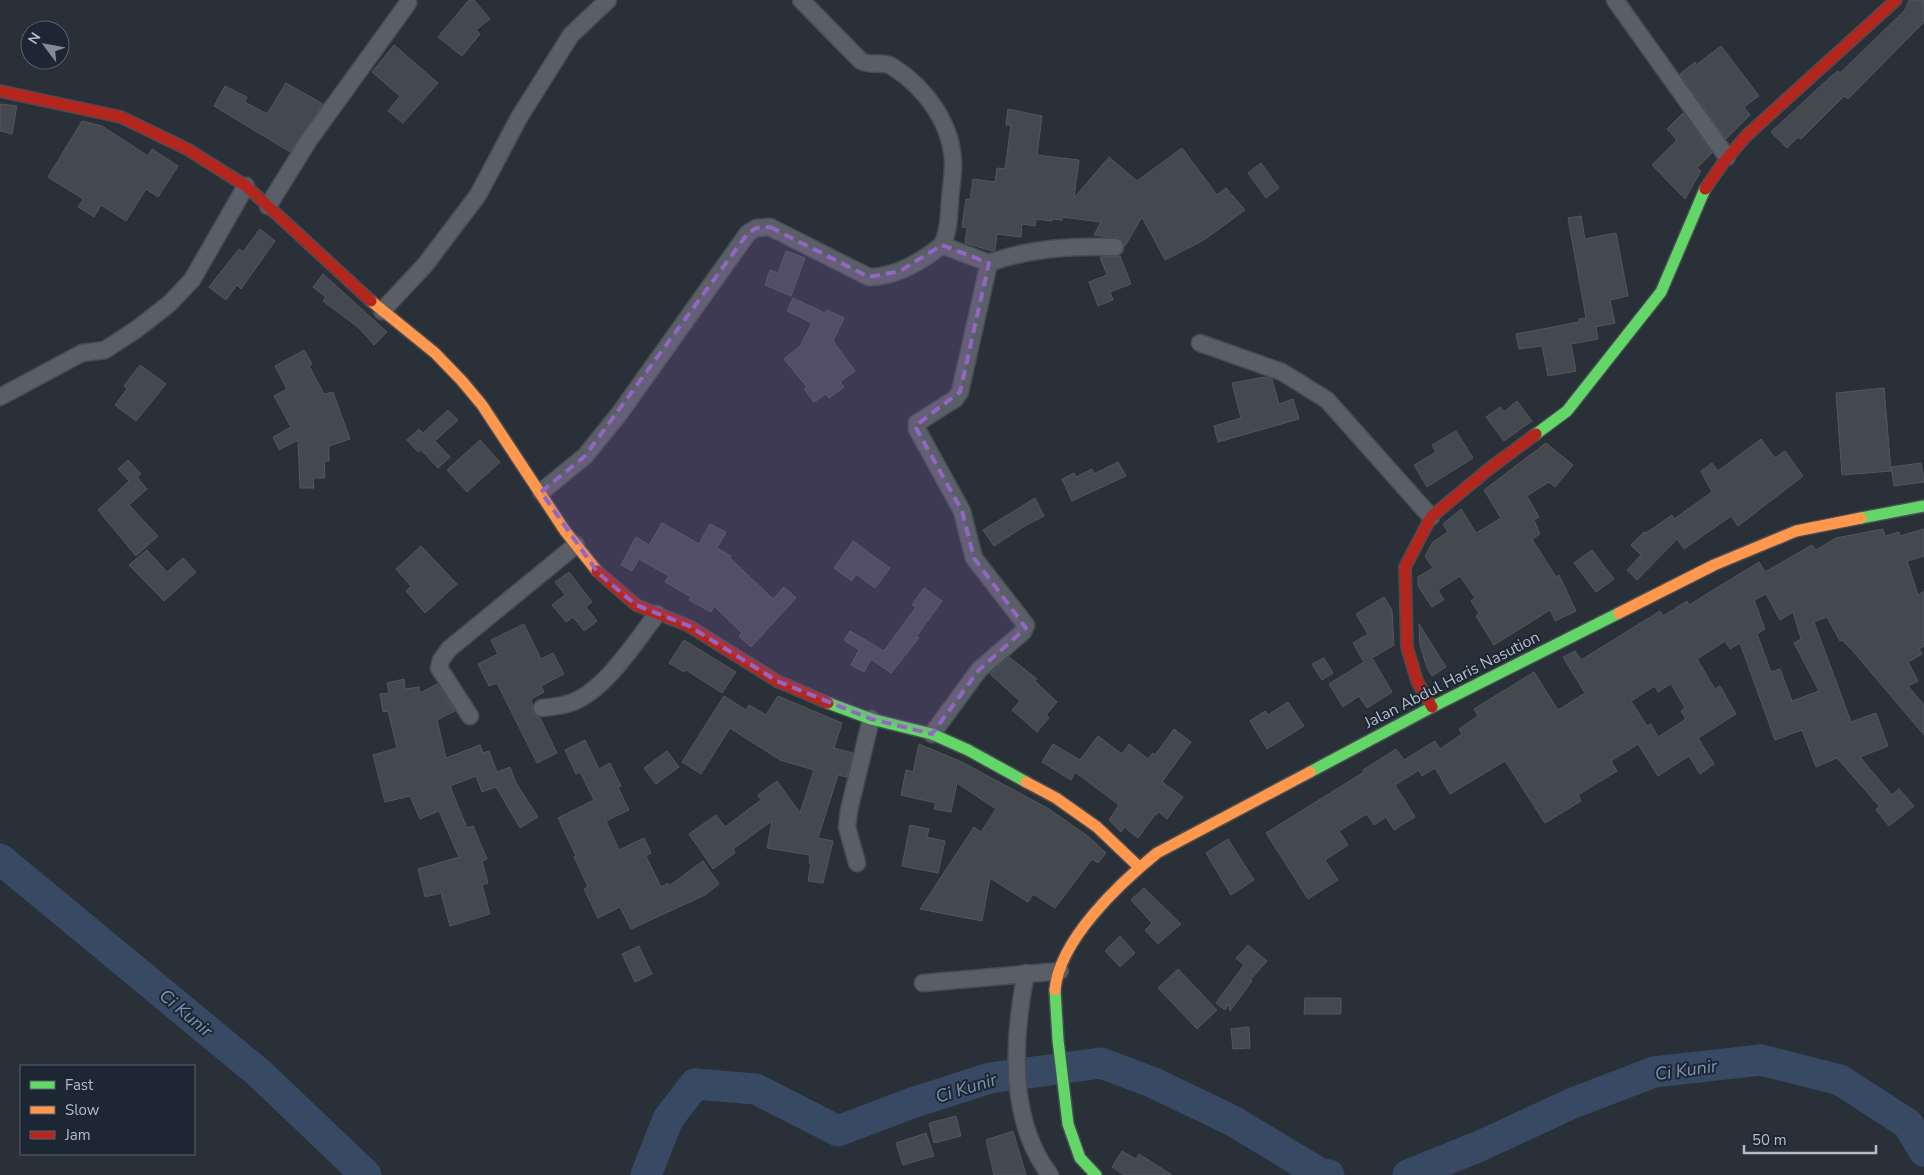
<svg xmlns="http://www.w3.org/2000/svg" width="1924" height="1175" font-family="'Nunito Sans',sans-serif">
<rect width="100%" height="100%" fill="#2a3038"/>
<g fill="none" stroke-linecap="round" stroke-linejoin="round">
<!-- river -->
<g stroke="#384963" stroke-width="31">
<path d="M0 859 259 1073 366 1175"/>
<path d="M646 1175 668 1119 695 1084 756 1089 838 1131 912 1103 990 1078 1101 1063 1154 1083 1233 1121 1321 1174 1329 1175"/>
<path d="M1408 1175 1480 1146 1573 1103 1654 1072 1761 1060 1840 1080 1908 1124 1924 1151"/>
</g>
</g>
<!-- building -->
<g fill="#444950" stroke="#52575f" fill-rule="evenodd">
<path d="M469 0H474L490 19 476 30 480 34 462 56 438 37Z"/>
<path d="M1909 0H1924V22L1848 99 1844 96 1801 139 1798 137 1787 148 1771 132 1828 79 1838 71 1840 73 1905 10Z"/>
<path d="M394 45 438 83 403 123 388 111 400 96 372 72Z"/>
<path d="M1721 46 1759 96 1744 107 1750 115 1726 139 1680 74 1695 62 1696 65Z"/>
<path d="M286 83 323 104 290 152 214 106 225 86 247 97 245 102 267 114Z"/>
<path d="M0 104 17 106 12 134 0 131Z"/>
<path d="M1008 109 1042 116 1037 155 1079 160 1074 198 1109 157 1137 181 1182 148 1217 195 1226 188 1245 210 1204 240 1165 260 1142 217 1125 246 1120 238 1094 235 1101 222 1062 217V220L1052 219V221L1036 219 1035 226 1022 224 1021 237 997 234 995 250 992 251 965 243 967 228 962 227 966 199 970 200 973 179 995 182 997 168 1005 169 1011 125H1006Z"/>
<path d="M1683 113 1712 153 1697 168 1701 171 1685 199 1652 165 1677 140 1667 129Z"/>
<path d="M82 121 102 126 148 156 152 149 178 166 158 197 146 189 126 221 101 205 94 217 78 207 83 199 48 177Z"/>
<path d="M1261 163 1279 188 1266 198 1248 173Z"/>
<path d="M1581 216 1585 239 1616 233 1628 296 1610 300 1615 323 1596 327 1598 339 1571 344 1576 371 1548 376 1542 346 1519 349 1516 334 1579 322V319L1586 318 1568 218Z"/>
<path d="M260 229 275 241 241 289 237 285 226 300 209 287 239 249 243 252Z"/>
<path d="M786 251 805 258 791 296 765 285 770 270 778 273Z"/>
<path d="M1120 256 1131 284 1110 292 1113 300 1098 306 1089 282 1107 275 1100 257Z"/>
<path d="M323 274 387 332 374 345 359 328 323 301 326 297 313 287Z"/>
<path d="M793 298 825 313 827 310 844 318 833 341 855 371 840 382 844 387 829 398 826 394 814 402 804 389 807 387 784 359 800 346 812 323 787 311Z"/>
<path d="M304 350 312 364 309 366 324 394 333 392 350 439 329 446V461H324L325 478H313L314 488H300L298 440 279 450 273 437 291 427 274 396 287 389 275 366Z"/>
<path d="M140 365 166 384 136 421 115 405 127 389 124 386Z"/>
<path d="M1265 377 1272 379 1279 404 1293 399 1299 419 1218 442 1214 426 1241 418 1232 383Z"/>
<path d="M1884 388 1891 471 1842 475 1836 393Z"/>
<path d="M1517 401 1532 421 1504 441 1486 417 1500 407 1504 412Z"/>
<path d="M448 410 458 420 435 441 450 457 438 468 421 450 418 452 407 440 419 429 423 433Z"/>
<path d="M1456 431 1473 458 1427 487 1414 465 1436 452 1432 445Z"/>
<path d="M1761 439 1775 458 1785 451 1803 476 1738 526 1731 516 1684 549 1677 539 1637 580 1627 570 1641 555 1631 545 1644 532 1646 533 1672 515 1674 519 1712 492 1701 471 1712 463 1718 471Z"/>
<path d="M480 440 500 462 467 492 447 470Z"/>
<path d="M1546 443 1573 465 1555 487 1549 482 1527 496 1539 517 1534 520 1540 534 1532 539 1556 577 1559 575 1576 611 1555 621 1550 610 1494 645 1476 616 1479 613 1471 601 1475 598 1460 576 1438 590 1444 600 1432 607 1418 586V577L1433 568 1425 556 1433 542 1448 532 1443 524 1461 509 1476 533 1501 518 1484 490Z"/>
<path d="M128 460 141 474 137 477 147 489 129 505 158 536 136 556 98 510 129 481 118 469Z"/>
<path d="M1118 462 1126 476 1072 501 1062 479 1074 473 1076 477 1092 469 1094 474Z"/>
<path d="M1921 463 1924 482 1894 486 1891 467Z"/>
<path d="M1035 498 1044 516 1023 527 994 546 983 530Z"/>
<path d="M662 523 699 544 710 524 726 532 717 548 731 556 730 558 773 599 784 587 796 598 751 647 739 636 742 633 714 606 711 612 689 600 691 597 665 582 669 576 639 559 632 571 621 565 636 537 649 545Z"/>
<path d="M1883 529 1885 536 1899 532 1900 536 1924 529V556L1907 561 1918 595 1924 591V646L1919 649 1922 654 1908 662 1918 681 1908 686 1924 705V735L1852 650 1842 640 1840 641 1827 617 1814 622 1851 722 1876 713 1888 746 1860 757 1892 795 1899 789 1914 806 1889 826 1876 810 1879 806 1837 758 1816 767 1802 730 1775 740 1740 643 1730 649 1725 641 1697 659 1715 689 1720 686 1736 714 1698 738 1714 764 1700 774 1689 756 1658 776 1638 744 1611 761 1617 771 1578 795 1581 801 1545 823 1505 761 1450 794 1435 768 1422 776 1419 770 1395 785 1415 817 1394 830 1386 817 1374 825 1367 814 1339 831 1348 845 1325 860 1338 880 1308 899 1266 833 1364 772 1363 770 1396 749 1404 760 1435 741 1440 749 1462 734 1459 729 1478 716 1474 709 1534 672 1558 710 1585 693 1563 657 1575 651 1581 660 1660 611 1663 616 1687 601 1689 605 1759 562 1765 572 1812 545 1816 550 1836 538ZM1766 594 1780 620 1793 612 1801 639 1794 643 1819 691 1792 701 1780 669 1771 672 1757 634 1765 629 1754 600ZM1671 684 1685 708 1681 711 1686 719 1658 737 1651 724 1647 726 1631 701 1655 686 1658 692Z"/>
<path d="M853 541 890 568 875 588 856 574 852 581 834 568Z"/>
<path d="M421 546 457 584 425 613 406 591 411 586 396 569Z"/>
<path d="M147 550 167 572 183 558 196 572 164 601 129 565Z"/>
<path d="M1592 550 1614 579 1596 592 1574 563Z"/>
<path d="M569 572 592 602 586 607 597 621 584 631 573 617 566 622 552 605 565 595 555 582Z"/>
<path d="M924 588 942 601 916 637 919 638 891 673 871 659 864 672 851 665 859 650 844 640 850 631 884 651 916 607 912 605Z"/>
<path d="M1384 597 1392 610 1394 645 1372 658 1392 692 1367 708 1359 696 1343 707 1329 684 1364 662 1353 643 1368 634 1356 614Z"/>
<path d="M524 624 541 659 553 653 564 674 541 686 544 692 531 699 534 713 540 718 557 753 537 763 497 683 489 686 478 664 498 654 491 640Z"/>
<path d="M1419 624 1446 667 1432 676 1427 668 1420 645Z"/>
<path d="M684 640 736 672 722 693 686 670 684 672 669 663Z"/>
<path d="M1009 657 1037 679 1035 681 1057 702 1046 715 1049 718 1037 732 1012 710 1020 701 990 674Z"/>
<path d="M1324 658 1333 673 1322 680 1312 664Z"/>
<path d="M404 679 405 689 419 687 420 693 437 684 455 711 437 720 446 758 480 745 483 753 489 751 497 772 510 767 516 783 538 817 520 828 496 787 482 792 476 776 450 786 467 828 473 826 487 859 482 861 488 883 482 885 490 914 450 926 441 893 425 897 418 869 459 857 439 811 420 819 410 796 385 802 373 755 397 748 388 711 383 712 380 694 389 693 387 683Z"/>
<path d="M724 696 746 710 749 705 766 715 778 696 842 723 834 748 853 753 847 777 838 775 818 838 833 841 823 883 808 881 811 863H809L810 855 767 848 772 821 733 849 735 853 713 869 689 834 716 815 725 827 761 800 758 795 777 781 800 813 814 770 780 760 730 728 701 774 682 762Z"/>
<path d="M1288 702 1304 726 1267 749 1250 721 1265 711 1268 715Z"/>
<path d="M1174 729 1191 742 1162 782 1183 797 1167 819 1159 812 1154 816 1138 838 1124 827 1121 832 1109 820 1119 805 1075 772 1071 780 1042 762 1053 744 1080 760 1098 736 1122 754 1129 744 1148 759 1153 753 1155 755Z"/>
<path d="M585 740 599 769 610 763 621 786 618 787 629 810 606 821 619 850 644 838 651 853 646 856 661 887 668 883 669 886 703 861 719 884 705 895 631 929 620 907 598 918 584 889 588 887 574 857 576 856 558 818 594 800 580 772 576 774 565 750Z"/>
<path d="M919 744 962 762 1049 809 1089 837 1106 853 1098 863 1092 859 1055 908 1033 894 1028 902 990 878 982 921 920 909 974 827 981 832 996 809 957 783 951 812 934 809 936 803 901 795 906 770 913 772Z"/>
<path d="M667 751 679 767 656 784 644 768Z"/>
<path d="M910 825 929 829 927 837 945 841 938 873 902 866Z"/>
<path d="M1228 839 1254 880 1231 895 1206 853Z"/>
<path d="M1144 888 1181 924 1158 944 1145 930 1152 923 1131 900Z"/>
<path d="M1120 936 1135 953 1120 967 1105 951Z"/>
<path d="M1248 945 1267 961 1250 980 1252 981 1230 1011 1229 1004 1225 1010 1216 1003 1244 965 1236 958Z"/>
<path d="M639 946 652 974 635 982 622 954Z"/>
<path d="M1178 969 1217 1010 1197 1029 1158 988Z"/>
<path d="M1305 998H1341V1014H1304Z"/>
<path d="M1249 1027 1250 1048 1233 1049 1231 1029Z"/>
<path d="M956 1116 961 1136 934 1143 929 1123Z"/>
<path d="M1013 1131 1026 1175H994L986 1140Z"/>
<path d="M926 1133 934 1156 903 1165 896 1143Z"/>
<path d="M1122 1151 1136 1159 1139 1154 1172 1175H1124L1112 1167Z"/>
</g>
<g fill="none" stroke-linecap="round" stroke-linejoin="round">
<defs>
<g id="street">
<path d="M1615 0 1727 157"/>
<path d="M268 206 309 140 408 3"/>
<path d="M942 245 989 263"/>
<path d="M382 311 425 265 478 195 520 116 571 35 608 0"/>
<path d="M1200 343 1282 372 1327 400 1431 517"/>
<path d="M0 397 82 353 105 350 137 329 169 304 192 280 246 186"/>
<path d="M541 492 585 456 619 414 748 233 756 228 770 227 869 277C896 277 922 261 942 245 949 231 949 215 950 200 951 188 953 177 953 165 953 125 926 88 893 67 882 60 872 67 861 61L801 0"/>
<path d="M542 708C552 707 563 706 573 702 606 689 636 641 657 614"/>
<path d="M470 716 439 668 441 660 449 649 576 545"/>
<path d="M932 734 979 670 1023 632 1026 625 974 558 962 511 917 429V423L955 399 960 392 989 263C1029 248 1073 246 1115 247"/>
<path d="M857 863 847 827 849 810 871 719"/>
<path d="M1026 973C1013 1038 1007 1119 1050 1175"/>
<path d="M923 983 1060 971"/>
</g>
<g id="fast">
<path d="M1536 434 1567 411 1661 292 1705 189"/>
<path d="M1861 518 1924 506"/>
<path d="M828 703 871 719 932 734 968 750 1026 782"/>
<path d="M1310 772 1432 707 1619 613"/>
<path d="M1055 990 1058 1040 1068 1124 1080 1158 1096 1175"/>
</g>
<g id="slow">
<path d="M371 301 435 353 462 381 482 405 565 531 597 571"/>
<path d="M1619 613 1714 565 1796 531 1861 518"/>
<path d="M1026 782 1056 798 1097 827 1139 867"/>
<path d="M1055 990C1059 940 1120 883 1157 853L1310 772"/>
</g>
<g id="jam">
<path d="M0 91 121 117 187 149 246 186 371 301"/>
<path d="M1705 189 1723 163 1747 135 1896 0"/>
<path d="M597 571 636 605 689 626 777 681 828 703"/>
<path d="M1432 707 1417 681 1407 647 1405 567 1431 517 1490 468 1536 434"/>
</g>
</defs>
<!-- street casing -->
<use href="#street" stroke="#484c53" stroke-width="19"/>
<!-- fast casing -->
<use href="#fast" stroke="#484c53" stroke-width="14"/>
<!-- slow casing -->
<use href="#slow" stroke="#484c53" stroke-width="14"/>
<!-- jam casing -->
<use href="#jam" stroke="#484c53" stroke-width="14"/>
<!-- street -->
<use href="#street" stroke="#5a5e66" stroke-width="16"/>
<!-- fast -->
<use href="#fast" stroke="#63d668" stroke-width="11"/>
<!-- slow -->
<use href="#slow" stroke="#ff974d" stroke-width="11"/>
<!-- jam -->
<use href="#jam" stroke="#b3261e" stroke-width="11"/>
</g>
<!-- marked area -->
<path fill="#9266c3" fill-opacity="0.2" stroke="#9266c3" stroke-width="4" stroke-dasharray="10 6" stroke-linejoin="round" d="M770 227 869 277 900 271 942 245 989 263 960 392 915 426 962 511 974 558 1026 628 979 670 932 734 871 719 777 681 689 626 636 605 598 573 541 492 585 456 748 233 756 228Z"/>
<g text-anchor="middle" dominant-baseline="central" stroke-width="4" stroke-linejoin="round" paint-order="stroke">
<!-- street labels -->
<g font-size="16" fill="#b4bcc9" stroke="#1d2633">
<text transform="translate(1452 680) rotate(-27)">Jalan Abdul Haris Nasution</text>
</g>
<!-- water labels -->
<g font-size="18" font-style="italic" fill="#7c92b1" stroke="#1d2633">
<text transform="translate(186 1013) rotate(40)">Ci Kunir</text>
<text transform="translate(1686 1070) rotate(-8)">Ci Kunir</text>
<text transform="translate(966 1088) rotate(-17)">Ci Kunir</text>
</g>
</g>
<!-- legend -->
<rect x="20" y="1065" width="175" height="90" fill="#1d2633" stroke="#59626f"/>
<rect x="30" y="1081" width="25" height="8" fill="#63d668" stroke="#59626f"/>
<text x="65" y="1090" font-size="15" fill="#b4bcc9">Fast</text>
<rect x="30" y="1106" width="25" height="8" fill="#ff974d" stroke="#59626f"/>
<text x="65" y="1115" font-size="15" fill="#b4bcc9">Slow</text>
<rect x="30" y="1131" width="25" height="8" fill="#b3261e" stroke="#59626f"/>
<text x="65" y="1140" font-size="15" fill="#b4bcc9">Jam</text>
<!-- north arrow -->
<g transform="translate(45 45) rotate(302)"><circle r="24" fill="#1d2633" stroke="#59626f"/>
<path d="M0-4L9 19L0 12L-9 19Z" fill="#848b96"/>
<text y="-8" font-size="14" font-weight="bold" text-anchor="middle" fill="#b4bcc9">N</text>
</g>
<!-- scale -->
<path d="M1744 1145v8h132v-8" fill="none" stroke="#b4bcc9" stroke-width="2.5"/>
<text x="1752" y="1145" font-size="15" fill="#b4bcc9" stroke="#1d2633" stroke-width="4" paint-order="stroke">50 m</text>
</svg>
